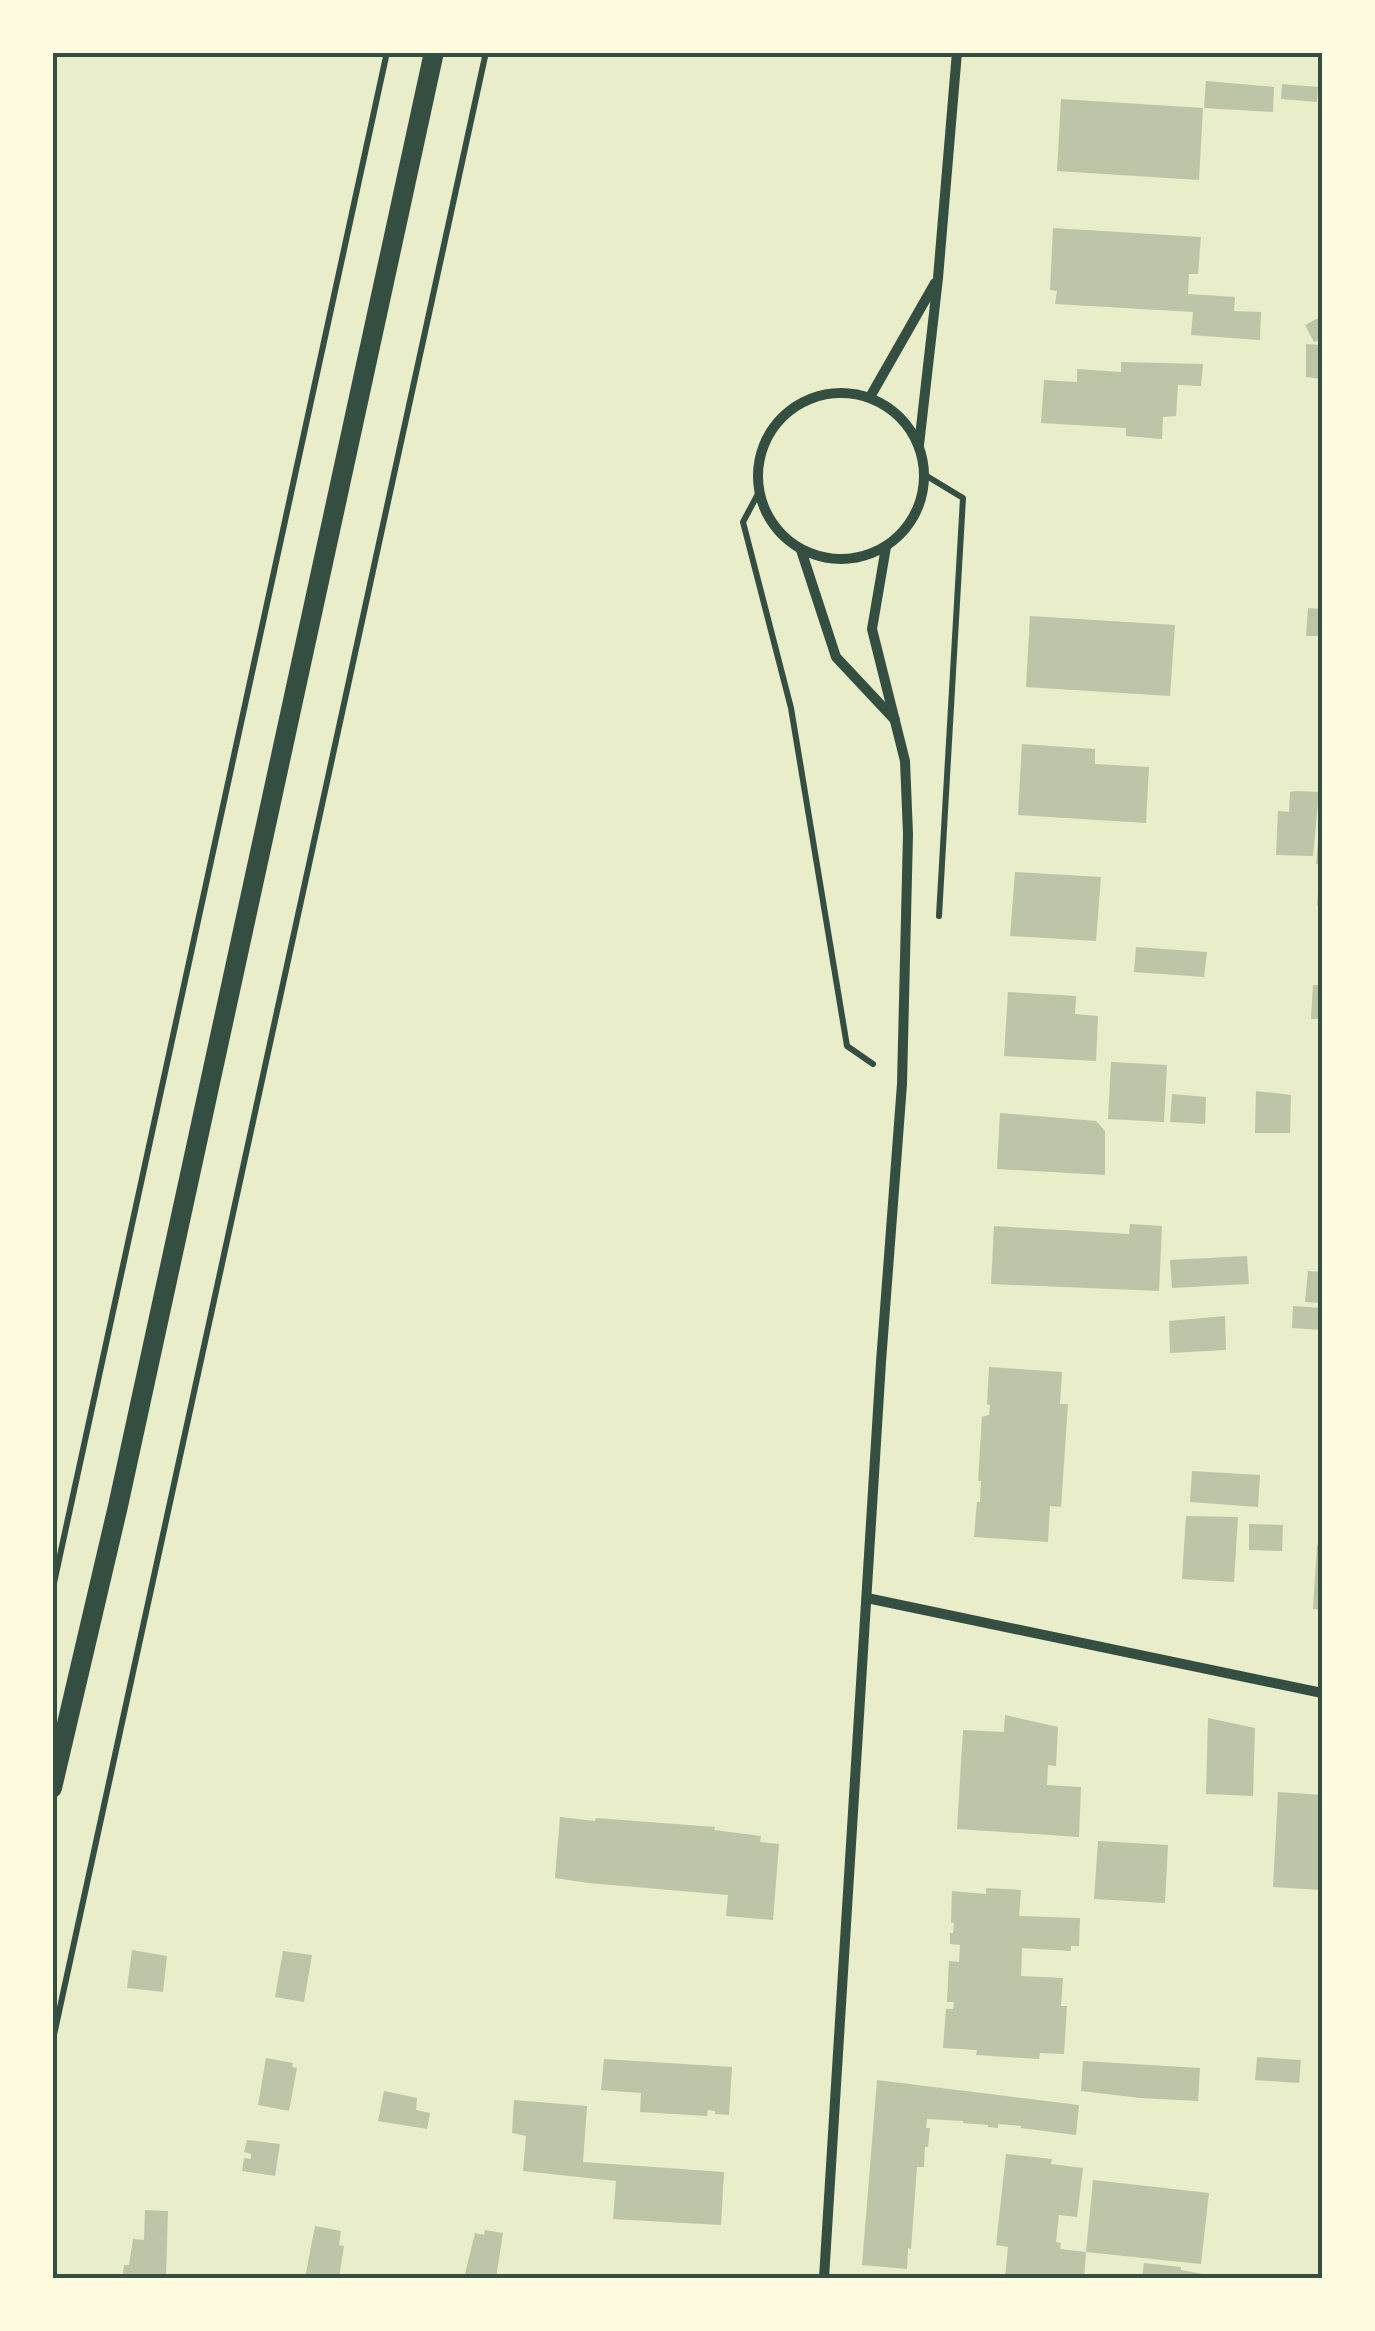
<svg xmlns="http://www.w3.org/2000/svg" width="1375" height="2331" font-family="'Crimson Pro',serif">
<rect width="100%" height="100%" fill="#e9edc9"/>
<!-- building -->
<g fill="#bcc5a7">
<path d="M1206 81 1274 87 1273 112 1204 108Z"/>
<path d="M1282 84 1318 87 1317 102 1281 99Z"/>
<path d="M1061 99 1203 108 1199 180 1057 171Z"/>
<path d="M1053 228 1201 237 1198 274H1189L1188 294 1235 297 1234 311 1261 312 1260 340 1191 335 1193 312 1055 304 1057 291 1050 290Z"/>
<path d="M1322 316V339L1314 342 1305 325Z"/>
<path d="M1306 344 1322 345V379L1306 377Z"/>
<path d="M1121 362 1203 364 1201 386 1178 385 1176 416 1163 417 1162 439 1126 436V428L1041 423 1044 380 1077 382V369L1121 372Z"/>
<path d="M1308 608 1322 609V636H1306Z"/>
<path d="M1030 616 1175 625 1170 696 1026 687Z"/>
<path d="M1022 744 1095 749V764L1149 767 1146 823 1018 815Z"/>
<path d="M1296 791 1319 792 1313 856 1276 855 1278 811 1289 812 1290 792Z"/>
<path d="M1320 819H1322V865L1316 864Z"/>
<path d="M1015 872 1101 877 1096 941 1010 936Z"/>
<path d="M1319 881H1322V905H1317Z"/>
<path d="M1136 947 1207 952 1204 977 1134 972Z"/>
<path d="M1313 985H1322V1019H1311Z"/>
<path d="M1008 992 1076 996 1075 1014 1098 1016 1096 1061 1004 1056Z"/>
<path d="M1111 1062 1167 1065 1164 1122 1108 1119Z"/>
<path d="M1256 1091 1291 1095 1290 1133H1255Z"/>
<path d="M1172 1094 1206 1097 1205 1124 1170 1122Z"/>
<path d="M1000 1113 1096 1121 1105 1131V1175L997 1169Z"/>
<path d="M1130 1224 1162 1226 1159 1291 991 1284 994 1226 1129 1234Z"/>
<path d="M1247 1256 1249 1284 1172 1288 1170 1260Z"/>
<path d="M1308 1271 1322 1272V1303L1305 1302Z"/>
<path d="M1293 1306 1322 1308V1330L1292 1328Z"/>
<path d="M1225 1316 1226 1350 1170 1353 1169 1321Z"/>
<path d="M989 1367 1062 1372 1060 1404H1068L1061 1507 1050 1506 1048 1542 974 1537 977 1502H980L981 1481H978L982 1417 989 1415 990 1405 987 1404Z"/>
<path d="M1192 1471 1260 1475 1258 1507 1190 1502Z"/>
<path d="M1186 1516 1238 1517 1234 1582 1182 1579Z"/>
<path d="M1249 1524 1283 1525 1282 1551 1249 1550Z"/>
<path d="M1317 1545 1322 1546V1610L1313 1609Z"/>
<path d="M1005 1715 1058 1727 1056 1766 1048 1765 1047 1785 1081 1787 1079 1837 957 1829 963 1730 1004 1732Z"/>
<path d="M1208 1718 1255 1728 1253 1796 1206 1794Z"/>
<path d="M1278 1792 1322 1795V1890L1273 1887Z"/>
<path d="M560 1817 595 1821 596 1818 715 1827 714 1830 761 1836 760 1842 779 1844 773 1920 726 1916 728 1895 589 1883 555 1878Z"/>
<path d="M1098 1841 1168 1845 1165 1903 1094 1899Z"/>
<path d="M986 1888 1021 1890 1019 1916 1080 1918 1079 1946H1071V1951L1022 1948 1021 1976 1063 1978 1061 2006H1067L1064 2054 1040 2053 1039 2059 976 2055 977 2050 943 2048 946 2009H953L954 2002H947L949 1961 959 1962 960 1945 950 1944V1933H953L954 1923H951L952 1891 986 1894Z"/>
<path d="M132 1950 167 1956 163 1992 127 1988Z"/>
<path d="M283 1951 312 1955 304 2002 275 1997Z"/>
<path d="M1257 2057 1301 2060 1299 2083 1255 2080Z"/>
<path d="M266 2058 293 2063 292 2067 297 2068 289 2111 258 2105Z"/>
<path d="M604 2059 732 2067 729 2115 715 2114V2111L708 2110 707 2116 640 2112 641 2093 601 2090Z"/>
<path d="M1083 2061 1200 2068 1198 2101 1140 2098 1081 2091Z"/>
<path d="M877 2080 1079 2105 1076 2135 1021 2128V2126L998 2124V2128L988 2127V2125L963 2123V2121L927 2119 926 2128H930L928 2147H925L924 2167H917L911 2249 908 2248 907 2269 862 2265Z"/>
<path d="M384 2091 417 2098 416 2110 430 2113 427 2129 378 2121Z"/>
<path d="M514 2100 587 2106 583 2162 724 2172 721 2225 613 2219 616 2181 523 2171 526 2136 512 2133Z"/>
<path d="M247 2140 280 2144 275 2176 242 2171 244 2158 251 2159V2154L244 2152Z"/>
<path d="M1006 2154 1052 2159 1051 2164 1083 2168 1077 2217 1059 2215 1056 2242 1061 2243 1060 2249 1086 2252 1084 2278H1005L1008 2247 996 2245Z"/>
<path d="M1093 2180 1209 2193 1201 2264 1086 2252Z"/>
<path d="M145 2210 168 2211 166 2278H122L124 2265H129L133 2239 144 2240Z"/>
<path d="M315 2226 341 2231 339 2245 344 2246 339 2278H305Z"/>
<path d="M485 2230 503 2233 496 2278H464L475 2233 484 2235Z"/>
<path d="M1144 2263 1181 2267V2270L1219 2277V2278H1142Z"/>
</g>
<g fill="none" stroke-linecap="round" stroke-linejoin="round">
<!-- path -->
<g stroke="#344e41" stroke-width="6">
<path d="M925 475 963 498 939 916"/>
<path d="M759 492 743 522 791 708 847 1046 873 1064"/>
<path d="M52 1592 387 52"/>
<path d="M52 2044 486 52"/>
</g>
<!-- minor -->
<g stroke="#344e41" stroke-width="10">
<circle cx="841" cy="476" r="83"/>
<path d="M870 397 935 283"/>
<path d="M919 445 938 278 957 52"/>
<path d="M801 550 836 657 895 720"/>
<path d="M867 1598 1322 1693"/>
<path d="M824 2278 881 1362 902 1084 908 834 905 761 872 629 886 547"/>
</g>
<!-- secondary -->
<path stroke="#344e41" stroke-width="20" d="M52 1788 118 1506 434 52"/>
</g>
<!-- border -->
<rect width="1375" height="2331" fill="none" stroke="#fefae0" stroke-width="110"/>
<rect x="55" y="55" width="1265" height="2221" fill="none" stroke="#344e41" stroke-width="4"/>
</svg>
